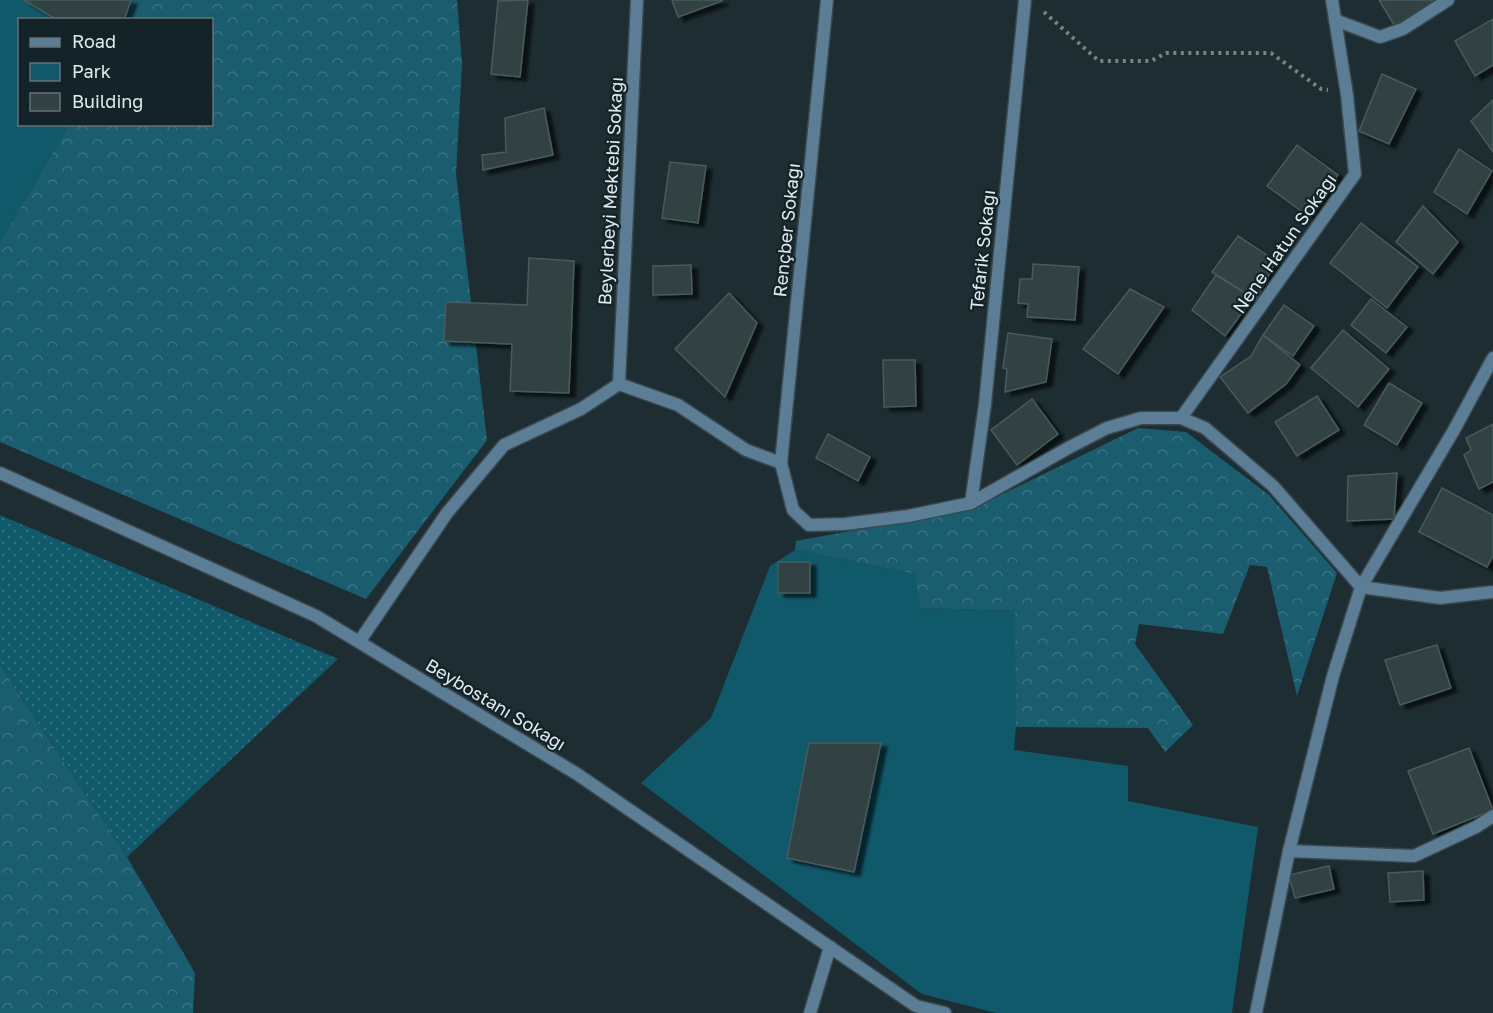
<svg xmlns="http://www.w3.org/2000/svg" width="1493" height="1013" font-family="'Golos Text',sans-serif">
<defs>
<pattern id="forest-crowns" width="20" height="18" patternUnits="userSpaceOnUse" patternTransform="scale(1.5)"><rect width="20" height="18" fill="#195d6f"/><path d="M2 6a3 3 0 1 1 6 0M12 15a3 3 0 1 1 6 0" fill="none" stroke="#3a7484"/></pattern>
<pattern id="garden-dots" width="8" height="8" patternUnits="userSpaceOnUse" patternTransform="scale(1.5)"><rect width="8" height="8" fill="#10596b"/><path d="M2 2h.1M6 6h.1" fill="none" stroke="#327180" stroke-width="1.8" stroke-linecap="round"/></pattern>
<filter id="shadow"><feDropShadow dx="6" dy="4" stdDeviation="1.5" flood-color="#0009"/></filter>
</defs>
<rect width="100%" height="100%" fill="#1d2d32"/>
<!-- green -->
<g fill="#10596b">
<path d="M0 0H24L57 19 20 20V124L69 125 0 242Z"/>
<path d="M795 550 915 574 921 608 1016 611V727L1014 750 1128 766V801L1258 827 1232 1013H996L922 994 641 783 711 718 770 566Z"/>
</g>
<!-- forest -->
<g fill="url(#forest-crowns)">
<path d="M131 0H457L462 64 456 174 487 440 366 599 0 442V242L69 125 212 124V20L124 19Z"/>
<path d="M1138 428 1186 432 1269 495 1337 573 1297 696 1267 567 1250 565 1223 634 1139 624 1135 644 1193 725 1165 752 1148 728 1016 727 1015 611 920 608 915 574 795 550 796 541 974 508Z"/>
<path d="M0 663 11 682 127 857 195 973 193 1013H0Z"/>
</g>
<!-- garden -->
<path fill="url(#garden-dots)" d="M0 515 338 659 127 857 11 682 0 663Z"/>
<!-- building -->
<g fill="#304243" stroke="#485b5c" stroke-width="1.5" filter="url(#shadow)">
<path d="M24 0H131L124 20H57Z"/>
<path d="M528 0 520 77 491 74 498 1Z"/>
<path d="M672 0H721L722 1 678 17Z"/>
<path d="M1379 0H1436L1438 3 1396 28Z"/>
<path d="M1493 19V65L1475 76 1455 41Z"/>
<path d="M1382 74 1416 89 1389 144 1359 131Z"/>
<path d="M1493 100V152L1471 121Z"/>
<path d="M544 108 553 155 483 170 482 155 506 152 505 118Z"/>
<path d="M1297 145 1338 175 1308 216 1267 186Z"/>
<path d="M1459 149 1492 171 1467 214 1434 192Z"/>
<path d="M670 162 706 166 698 223 662 218Z"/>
<path d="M1423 206 1458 242 1433 274 1396 242Z"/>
<path d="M1361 223 1418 267 1387 308 1330 263Z"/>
<path d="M1238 236 1276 261 1256 300 1212 272Z"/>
<path d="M529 258 574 261 569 393 510 391 512 344 444 341 446 302 527 305Z"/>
<path d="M1033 264 1079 267 1075 320 1027 317 1028 304 1018 303 1020 279H1032Z"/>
<path d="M691 265 692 294 653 295V266Z"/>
<path d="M1216 275 1253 298 1225 336 1192 310Z"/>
<path d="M1130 289 1164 307 1118 374 1083 349Z"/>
<path d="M729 293 757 323 725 397 675 349Z"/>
<path d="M1371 299 1407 327 1386 353 1351 325Z"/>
<path d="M1284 305 1314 326 1293 356 1263 335Z"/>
<path d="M1343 330 1389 369 1358 407 1311 368Z"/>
<path d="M1008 333 1052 339 1046 382 1005 392 1007 369 1003 368Z"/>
<path d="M1263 335 1300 365 1286 384 1248 413 1220 377 1251 356Z"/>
<path d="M883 360H915L916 406 884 407Z"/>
<path d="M1389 383 1422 403 1397 445 1364 425Z"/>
<path d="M1317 396 1339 430 1297 456 1275 422Z"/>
<path d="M1032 399 1058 434 1017 465 991 430Z"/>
<path d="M1493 424V482L1479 489 1464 455 1471 450 1466 438Z"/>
<path d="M828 434 870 457 858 481 816 458Z"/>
<path d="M1397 473 1394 519 1347 521 1348 476Z"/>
<path d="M1442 488 1493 515V556L1487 567 1419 532Z"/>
<rect x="778" y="562" width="32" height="31"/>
<path d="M1437 645 1451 688 1400 705 1385 660Z"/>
<path d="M809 743H881L854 872 787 858Z"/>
<path d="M1469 748 1493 810 1433 834 1408 771Z"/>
<path d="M1329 866 1334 889 1295 898 1289 875Z"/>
<path d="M1423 871 1424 900 1390 902 1388 873Z"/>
</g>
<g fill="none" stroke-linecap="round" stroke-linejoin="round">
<defs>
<g id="minor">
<path d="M1335 20 1380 37 1403 29 1448 0"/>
<path d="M1493 358 1454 430 1361 587 1440 598 1493 592"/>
<path d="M619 384 678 405 746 450 781 463 793 510 809 525 845 524 908 516 971 503 1070 447 1107 428 1141 418H1181L1205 428 1273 486 1361 587 1333 676 1289 851 1256 1013"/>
<path d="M619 384 637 0"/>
<path d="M1181 418 1355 174 1347 95 1332 0"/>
<path d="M781 463 827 0"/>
<path d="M971 503 985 404 1025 0"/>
<path d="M359 642 447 513 504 445 581 409 619 384"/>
<path d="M1289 851 1414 856 1476 827 1493 816"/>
<path d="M810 1013 830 947"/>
</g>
<path id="tertiary" d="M0 473 316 616 577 774 916 1006 945 1013"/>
</defs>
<!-- minor casing -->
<use href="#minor" stroke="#39484d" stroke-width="15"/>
<!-- tertiary casing -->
<use href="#tertiary" stroke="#39484d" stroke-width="15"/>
<!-- path -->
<path stroke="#768387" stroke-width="4" stroke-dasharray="3 4.5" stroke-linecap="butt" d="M1044 12 1099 61H1151L1166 53H1271L1321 89 1328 90"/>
<!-- minor -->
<use href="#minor" stroke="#5b7d95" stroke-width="12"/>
<!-- tertiary -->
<use href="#tertiary" stroke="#5b7d95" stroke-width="12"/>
</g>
<g text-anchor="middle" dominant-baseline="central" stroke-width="4.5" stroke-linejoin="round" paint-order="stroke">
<!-- street labels -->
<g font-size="18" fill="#e2ecf0" stroke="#132328">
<text transform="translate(610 191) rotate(-87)">Beylerbeyi Mektebi Sokağı</text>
<text transform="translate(786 230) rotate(-84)">Rençber Sokağı</text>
<text transform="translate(1284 243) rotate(-55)">Nene Hatun Sokağı</text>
<text transform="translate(982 250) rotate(-84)">Tefarik Sokağı</text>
<text transform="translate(496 704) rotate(31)">Beybostanı Sokağı</text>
</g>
</g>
<!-- legend -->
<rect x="18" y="18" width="195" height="108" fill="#132328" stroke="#667378" stroke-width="1.5"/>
<rect x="30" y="38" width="30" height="9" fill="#5b7d95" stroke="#667378" stroke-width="1.5"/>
<text x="72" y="48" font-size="18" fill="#e2ecf0">Road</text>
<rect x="30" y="63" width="30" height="18" fill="#10596b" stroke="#667378" stroke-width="1.5"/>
<text x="72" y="78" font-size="18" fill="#e2ecf0">Park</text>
<rect x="30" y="93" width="30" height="18" fill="#304243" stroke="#667378" stroke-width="1.5"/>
<text x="72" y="108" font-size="18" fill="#e2ecf0">Building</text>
</svg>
